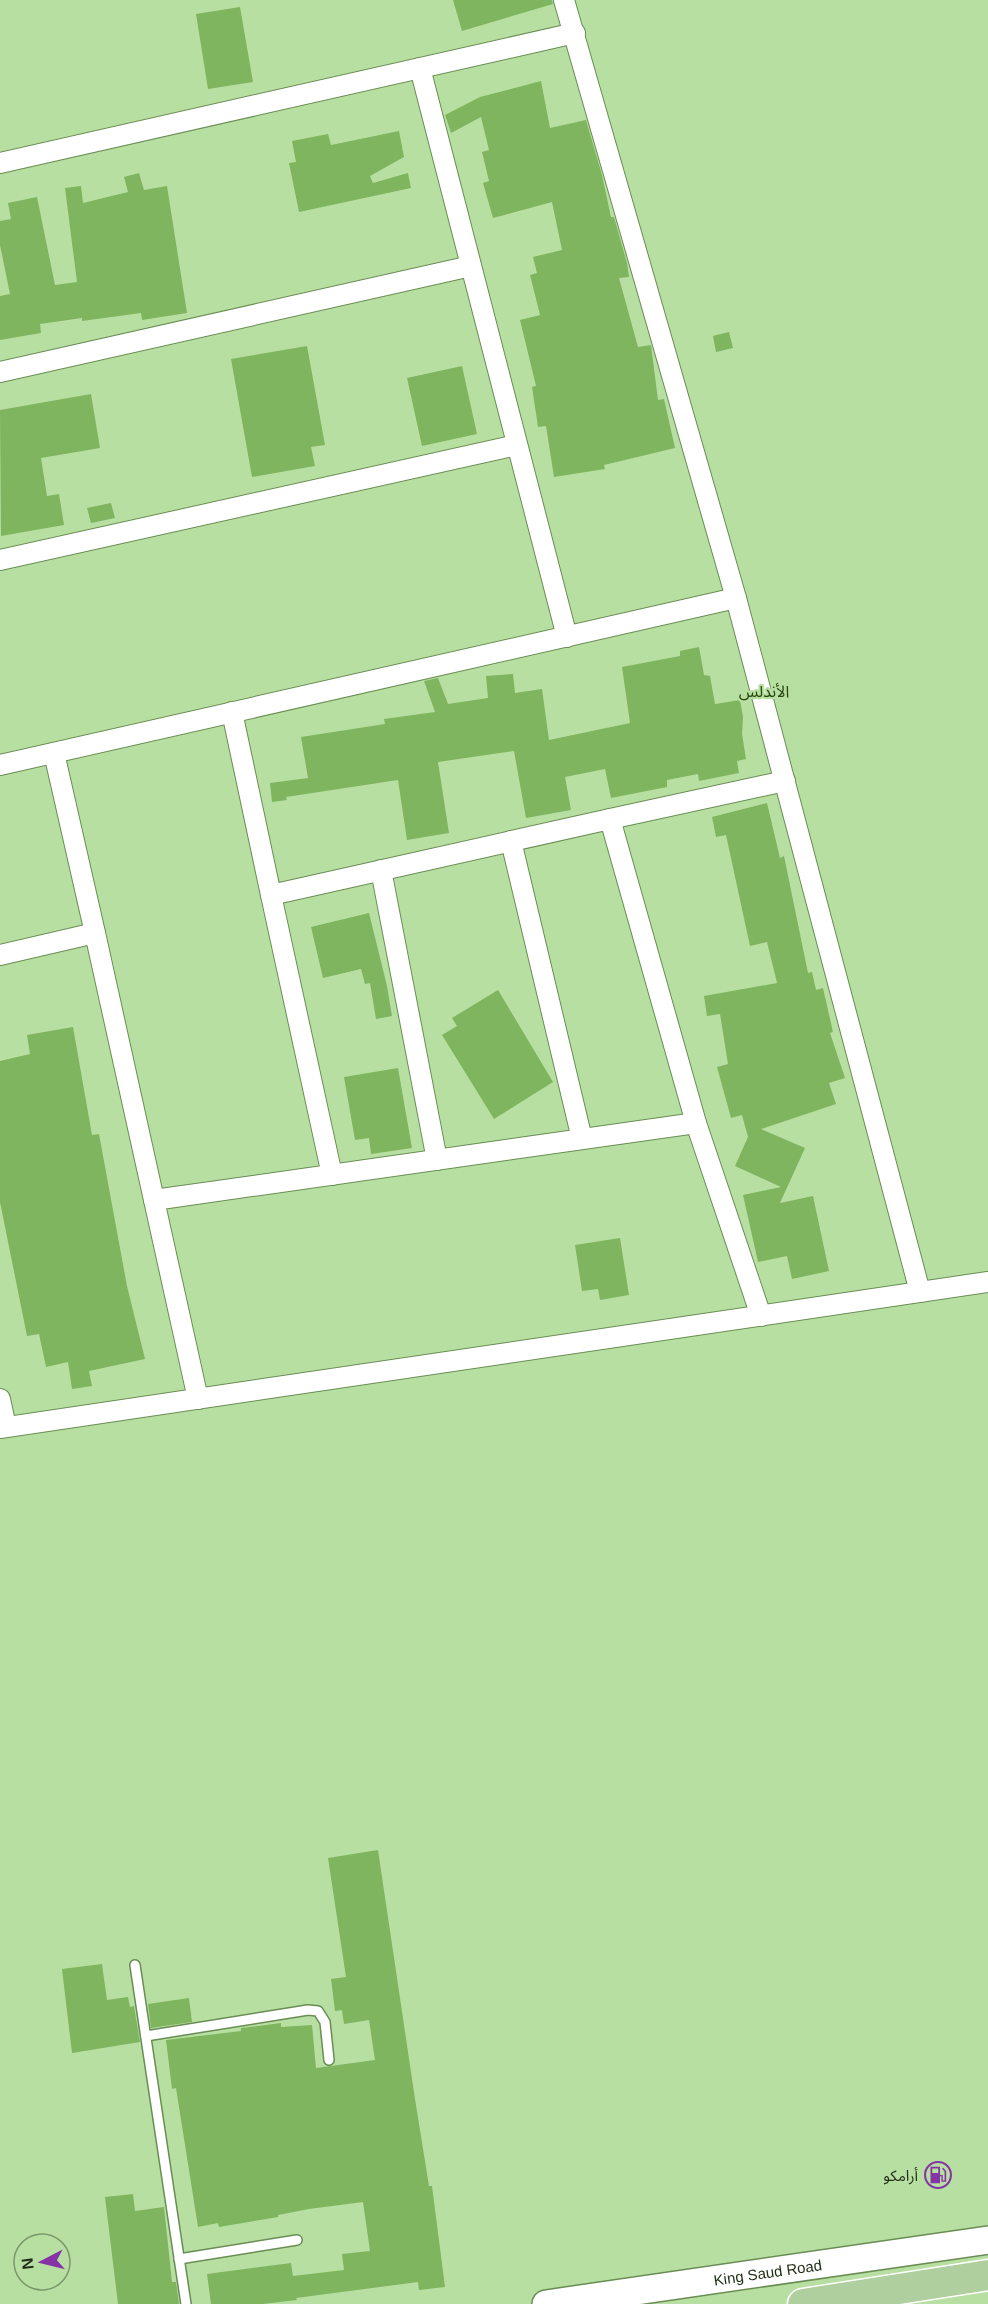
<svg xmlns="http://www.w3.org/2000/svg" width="988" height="2304" font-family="Helvetica,'Noto Sans Arabic',sans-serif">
<rect width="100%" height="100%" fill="#b8dfa2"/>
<!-- building -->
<g fill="#7fb55e">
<path d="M453 0H552L553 4 462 31Z"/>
<path d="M240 7 253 82 208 89 196 14Z"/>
<path d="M541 81 550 128 586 120 602 175 611 217H614L627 263 629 277 619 278 638 347 651 345 658 400 664 399 675 448 604 465 605 469 554 477 546 426 538 427 532 387 536 386 520 320 540 315 530 275 537 273 533 257 562 250 552 202 493 218 483 183 489 181 482 152 489 150 481 117 451 133 445 115 480 97Z"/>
<path d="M399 131 404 157 370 176 373 183 408 173 411 188 299 212 289 163 296 162 292 141 328 134 331 145Z"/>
<path d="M139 173 144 190 167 186 187 313 142 320 141 313 82 321V318L40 324 41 333 0 340V296L10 294 0 245V221L11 219 8 203 37 197 55 285 77 282 65 188 81 186 83 203 128 192 124 177Z"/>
<path d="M729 332 733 348 716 352 713 336Z"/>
<path d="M307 346 325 445 311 447 315 466 252 477 231 359Z"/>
<path d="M462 366 477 434 422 446 407 378Z"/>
<path d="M91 394 100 448 41 458 47 496 59 494 64 525 1 536 0 410Z"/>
<path d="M111 503 115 518 91 523 87 508Z"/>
<path d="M699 647 704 675 710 676 715 704 740 700 743 717 742 734 746 759 737 761 739 773 699 781 698 774 667 780V787L611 798 605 769 565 777 571 810 526 818 514 751 438 762 449 833 407 840 398 780 286 797 287 800 272 802 270 783 308 778 301 737 385 724 384 719 435 712 424 681 438 678 448 704 488 698 486 676 513 674 515 693 542 689 549 740 630 723 622 667 680 656V651Z"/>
<path d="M767 803 780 858 784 856 808 973 812 972 816 990 823 988 833 1032 830 1033 845 1078 829 1083 836 1104 761 1129 805 1148 780 1203 813 1196 829 1271 792 1279 787 1256 758 1262 743 1195 781 1187 735 1166 748 1137 742 1115 731 1118 717 1067 728 1064 720 1014 707 1016 704 996 777 983 767 942 750 946 726 835 716 837 712 817Z"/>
<path d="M369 913 387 986 392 1016 376 1019 370 983 365 984 361 969 323 978 311 927Z"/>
<path d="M498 990 553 1082 494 1119 442 1035 457 1026 452 1018Z"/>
<path d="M73 1027 92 1135 99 1134 127 1286 145 1359 89 1371 92 1386 72 1389 68 1362 46 1367 39 1334 27 1336 0 1202V1061L30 1054 27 1035Z"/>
<path d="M398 1068 412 1148 371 1154 369 1138 355 1140 344 1077Z"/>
<path d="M620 1238 629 1295 600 1300 598 1289 582 1291 575 1245Z"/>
<path d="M378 1850 415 2099 429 2186H432L445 2287 419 2290 418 2282 296 2298 297 2300 263 2304H211L207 2274 291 2263 293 2276 344 2270 342 2254 370 2251 363 2202 309 2209 278 2215V2217L219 2227 218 2223 198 2227 176 2088 172 2089 166 2040 241 2031V2028L281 2023V2027L312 2025 316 2068 375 2060 369 2020 344 2024 342 2010 335 2011 331 1979 346 1977 328 1858Z"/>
<path d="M102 1964 107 2000 128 1997 130 2007 134 2006 140 2042 72 2053 62 1969Z"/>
<path d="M189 1998 192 2022 151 2028 148 2004Z"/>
<path d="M133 2194 135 2211 164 2207 172 2282H176L179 2304H118L105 2197Z"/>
</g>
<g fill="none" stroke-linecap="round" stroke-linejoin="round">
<defs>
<g id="lane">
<path d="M135 1965 186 2304"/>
<path d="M146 2036 308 2010 318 2011 325 2022 329 2060"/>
<path d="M179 2259 297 2240"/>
</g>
<g id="street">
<path d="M564 0 736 598 920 1292"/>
<path d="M420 68 567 637"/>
<path d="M0 163 575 33"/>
<path d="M0 372 471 266"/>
<path d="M0 560 517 445"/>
<path d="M232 712 271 895 610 819 696 1123"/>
<path d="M54 753 95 933"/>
<path d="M0 765 736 598"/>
<path d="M610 819 785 781"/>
<path d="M511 841 582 1139"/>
<path d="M381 870 437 1160"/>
<path d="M271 895 332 1175"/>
<path d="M0 955 95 933 198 1399"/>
<path d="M154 1200 696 1123 761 1316"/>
<path d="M0 1399 6 1427"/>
<path d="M0 1428 988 1282"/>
</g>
<g id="secondary">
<path id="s1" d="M546 2304 988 2240"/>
</g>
<path id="primary" d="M803 2304 988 2275"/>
</defs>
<!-- lane casing -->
<use href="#lane" stroke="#698d54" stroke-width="12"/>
<!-- street casing -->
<use href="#street" stroke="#698d54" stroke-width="22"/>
<!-- secondary casing -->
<use href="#secondary" stroke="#698d54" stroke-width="30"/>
<!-- primary casing -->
<use href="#primary" stroke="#fff" stroke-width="33"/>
<!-- lane -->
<use href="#lane" stroke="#fff" stroke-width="9"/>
<!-- street -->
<use href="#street" stroke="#fff" stroke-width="20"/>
<!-- secondary -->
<use href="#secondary" stroke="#fff" stroke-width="27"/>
<!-- primary -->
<use href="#primary" stroke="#b0cf9e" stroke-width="30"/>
</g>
<!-- icons -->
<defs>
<symbol id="fuel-ring" viewBox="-11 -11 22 22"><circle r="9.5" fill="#b8dfa2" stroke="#8434a4" stroke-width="1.5"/><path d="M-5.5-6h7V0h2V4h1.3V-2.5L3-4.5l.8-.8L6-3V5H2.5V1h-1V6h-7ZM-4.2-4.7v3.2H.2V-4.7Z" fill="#8434a4"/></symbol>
</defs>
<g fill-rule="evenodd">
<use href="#fuel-ring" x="923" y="2160" width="30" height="30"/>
</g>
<g text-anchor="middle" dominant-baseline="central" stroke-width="4.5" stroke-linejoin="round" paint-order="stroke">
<!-- poi labels -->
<g font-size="15" fill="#1f2d16" stroke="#b8dfa2" text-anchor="end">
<text x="918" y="2175">أرامكو</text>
</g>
<!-- street labels -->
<g font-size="15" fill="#1f2d16" stroke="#b8dfa2">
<text stroke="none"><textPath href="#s1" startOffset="224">King Saud Road</textPath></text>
</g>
<!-- neighbourhood labels -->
<g font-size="16" fill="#26460d" stroke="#b8dfa2">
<text x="764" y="691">الأندلس</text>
</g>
</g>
<!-- north arrow -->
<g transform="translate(42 2262) rotate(263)"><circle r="28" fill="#b8dfa2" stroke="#7b986a" stroke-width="1.5"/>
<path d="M0-4.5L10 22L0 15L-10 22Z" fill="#8434a4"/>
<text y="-9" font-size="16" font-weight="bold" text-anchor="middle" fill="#1f2d16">N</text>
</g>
</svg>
